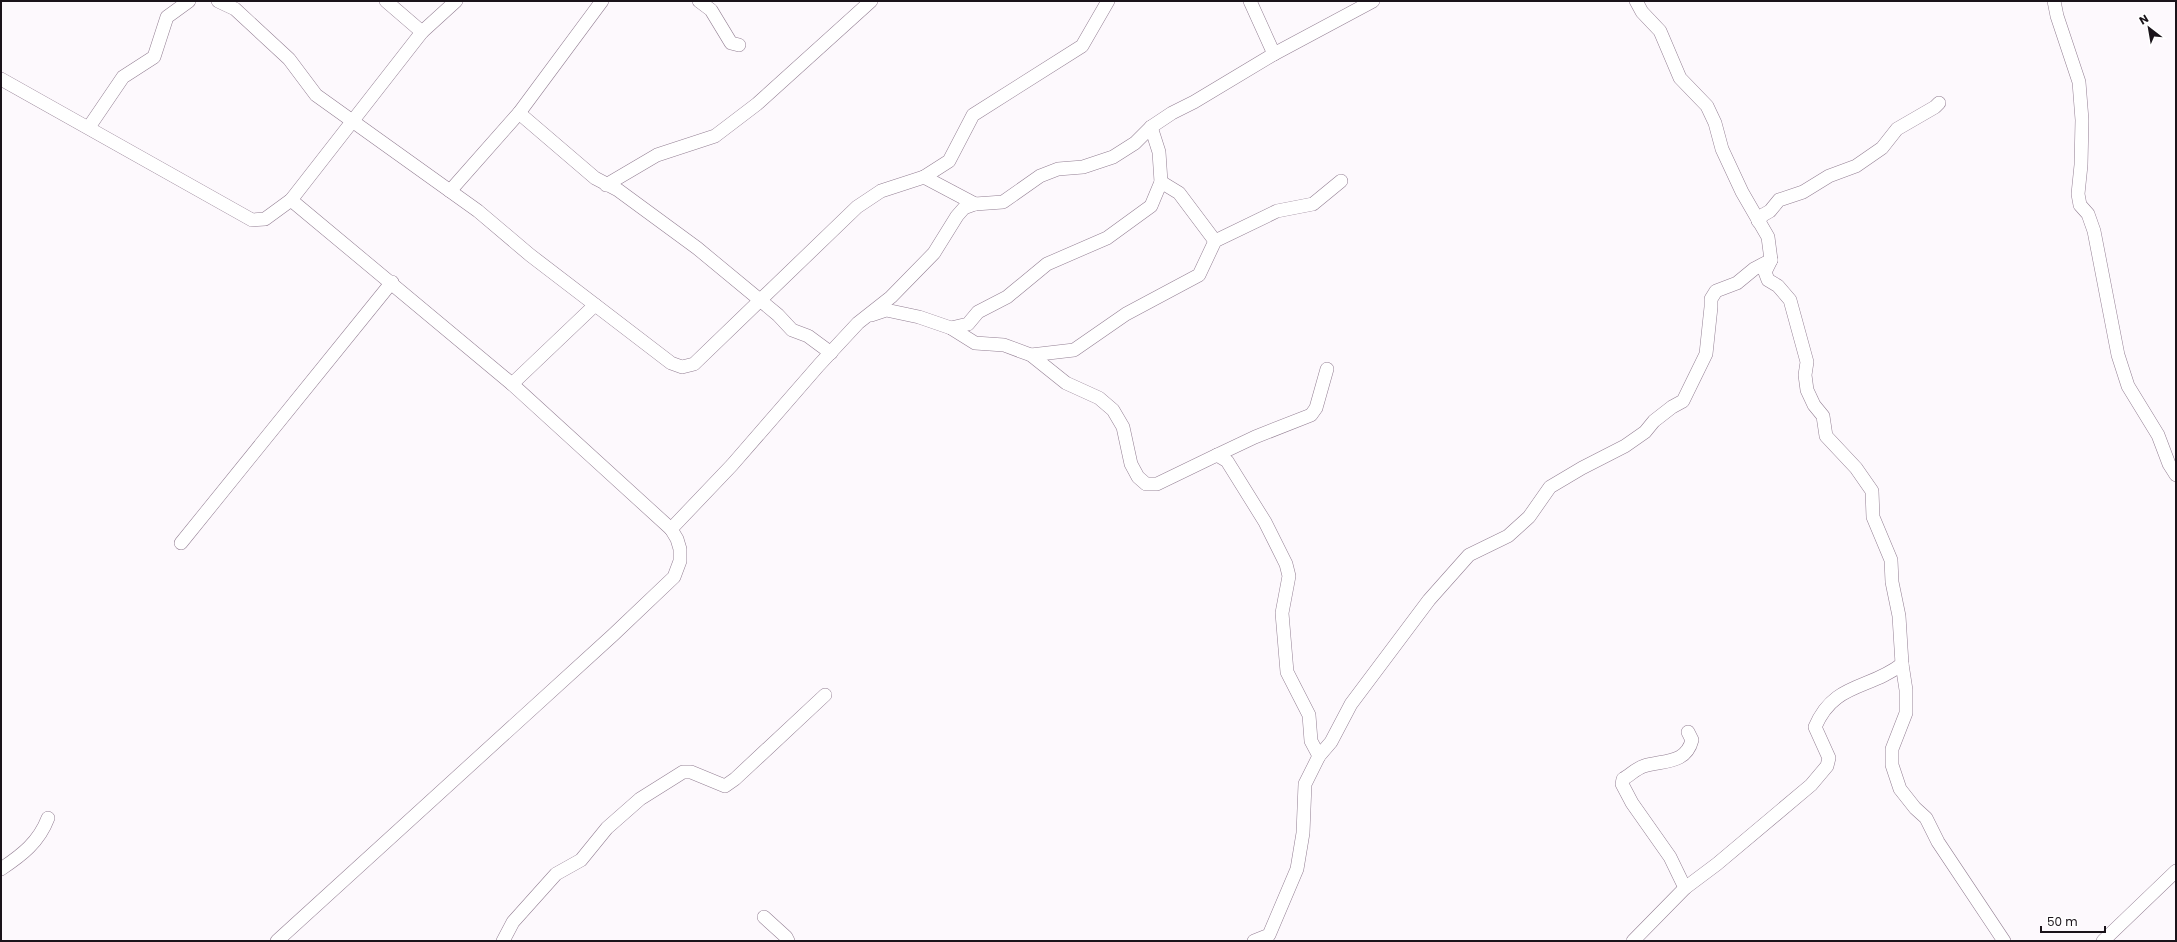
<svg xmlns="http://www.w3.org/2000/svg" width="2177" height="942" font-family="Poppins,sans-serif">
<rect width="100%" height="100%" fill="#fdf9fd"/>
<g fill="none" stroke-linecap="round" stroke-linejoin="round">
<defs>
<g id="minor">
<path d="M218 1 235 9 289 59 316 95 478 211 530 255 671 363 682 367 694 364 857 207 881 191 924 177 975 204"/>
<path d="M386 1 422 32"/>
<path d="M699 1 711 10 731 43 739 45"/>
<path d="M1250 1 1274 54"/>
<path d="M1636 1 1642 12 1660 31 1680 78 1707 106 1715 123 1722 149 1742 192 1768 237 1771 260 1765 272 1768 280 1778 286 1790 300 1807 362 1805 375 1807 390 1814 405 1823 416 1826 436 1856 468 1872 491 1873 517 1891 560 1892 582 1899 616 1902 664 1906 690V713L1892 749V765L1900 789 1915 808 1926 818 1938 842 2004 941"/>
<path d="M2054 1 2057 16 2079 82 2082 120 2081 165 2078 194 2080 205 2088 214 2094 231 2118 355 2128 386 2158 435 2169 464 2176 475"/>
<path d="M1 79 252 220 265 219 291 200 422 32 456 1"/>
<path d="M519 113 595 178 618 190 697 248 778 315 792 330 808 336 831 353"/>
<path d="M89 127 123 77 154 57 167 17 189 1"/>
<path d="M924 177 949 161 973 115 1082 46 1108 1"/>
<path d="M1161 182 1179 193 1215 241"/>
<path d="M606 185 657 155 715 136 757 104 871 1"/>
<path d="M450 191 519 113 602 1"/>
<path d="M291 200 512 384 671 529"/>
<path d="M1758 221 1763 215 1770 211 1779 200 1803 192 1829 176 1856 166 1882 148 1897 129 1935 107 1939 103"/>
<path d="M871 315 886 310 919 317 951 328 975 343 1004 345 1031 355 1066 383 1099 398 1113 410 1123 427 1131 464 1138 477 1146 484H1157L1217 455 1227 461 1265 522 1286 564 1289 576 1282 613 1287 672 1309 715 1311 741 1319 756"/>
<path d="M951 328 968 324 978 312 1007 297 1047 264 1107 238 1151 206 1161 182 1159 152 1151 127"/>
<path d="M1031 355 1074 350 1126 314 1199 275 1215 241 1277 211 1313 204 1341 181"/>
<path d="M512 384 595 305"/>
<path d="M1217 455 1255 437 1311 415 1316 408 1327 369"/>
<path d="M181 543 392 282"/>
<path d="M1 869C22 855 39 842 48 818"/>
<path d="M1685 888 1670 857 1632 803 1622 784 1623 779C1630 775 1637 768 1644 766 1664 760 1686 764 1692 740L1688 732"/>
<path d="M764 917 786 937 788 941"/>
<path d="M277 941 613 635 674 577 680 561V549L677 539 671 529 732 465 819 365 858 323 891 297 934 253 957 216 964 208 975 204 1003 202 1040 176 1058 169 1083 167 1113 157 1135 143 1151 127 1172 113 1194 102 1274 54 1373 1"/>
<path d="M503 941 513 922 556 874 581 860 607 828 640 799 683 772H691L725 786 735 779 825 695"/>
<path d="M1254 941 1269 935 1297 869 1303 833 1305 784 1319 756 1331 742 1351 704 1429 600 1469 555 1508 536 1529 517 1550 487 1582 468 1625 446 1645 432 1654 421 1672 407 1683 401 1706 354 1711 307V299L1716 291 1737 283 1754 269 1771 260"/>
<path d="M1633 941 1685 888 1717 864 1811 785 1827 766 1829 758 1815 727C1834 682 1869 690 1902 664"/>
<path d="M2103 941 2176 871"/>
</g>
</defs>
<!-- minor casing -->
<use href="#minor" stroke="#937f93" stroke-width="14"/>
<!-- minor -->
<use href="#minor" stroke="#fff" stroke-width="13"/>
</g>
<!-- border -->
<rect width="2177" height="942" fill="none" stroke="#1a131a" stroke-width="4"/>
<!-- north arrow -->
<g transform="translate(2149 28) rotate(329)" stroke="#ffffff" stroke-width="3" paint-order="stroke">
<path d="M0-3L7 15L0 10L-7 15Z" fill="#1a131a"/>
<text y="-6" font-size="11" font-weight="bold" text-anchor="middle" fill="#1a131a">N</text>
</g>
<!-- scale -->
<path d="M2041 926v6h64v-6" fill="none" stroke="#1a131a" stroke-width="2"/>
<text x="2047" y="926" font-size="12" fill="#1a131a" stroke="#ffffff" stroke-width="3" paint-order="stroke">50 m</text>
</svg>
